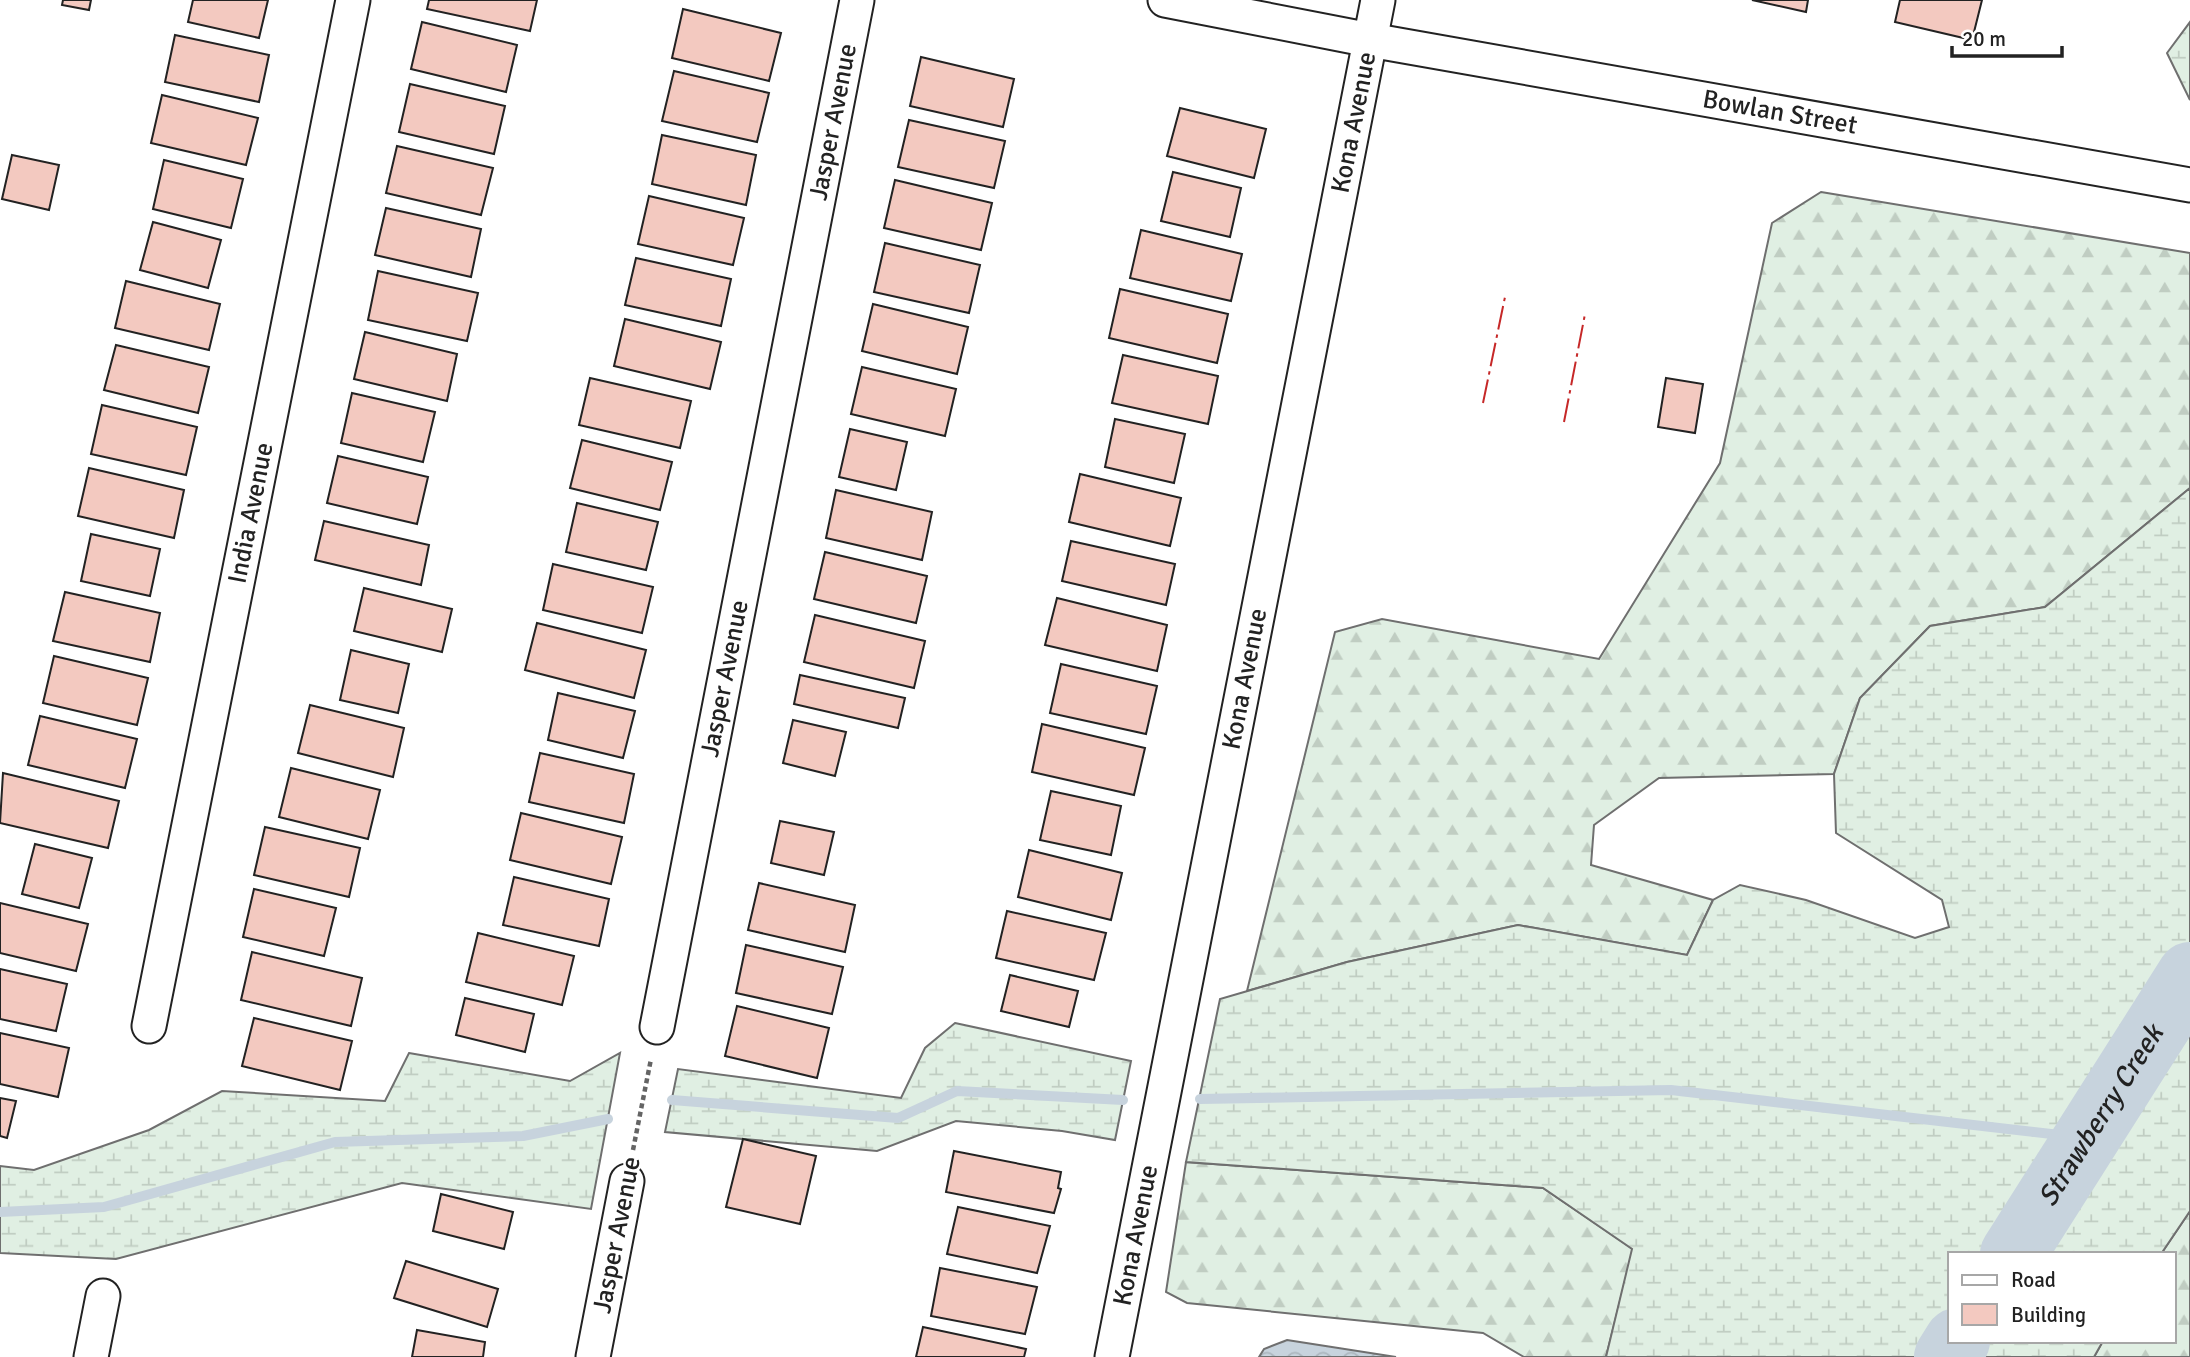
<svg xmlns="http://www.w3.org/2000/svg" width="2190" height="1357" font-family="Signika,sans-serif">
<defs>
<pattern id="forest-firs" width="22" height="20" patternUnits="userSpaceOnUse" patternTransform="scale(1.75)"><rect width="22" height="20" fill="#e0efe3"/><path d="M5 1l3.5 6h-7zM16 11l3.5 6h-7z" fill="#c0cdc2"/></pattern>
<pattern id="wetland-marsh" width="20" height="14" patternUnits="userSpaceOnUse" patternTransform="scale(1.75)"><rect width="20" height="14" fill="#e0efe3"/><path d="M1 5h8M5 5V1M11 12h8M15 12V8" fill="none" stroke="#c0cdc2"/></pattern>
<pattern id="water-waves" width="16" height="10" patternUnits="userSpaceOnUse" patternTransform="scale(1.75)"><rect width="16" height="10" fill="#c7d3dd"/><path d="M0 5q4-4 8 0t8 0" fill="none" stroke="#abb5bd"/></pattern>
</defs>
<rect width="100%" height="100%" fill="#fff"/>
<!-- forest -->
<g fill="url(#forest-firs)" stroke="#6f6f6f" stroke-width="2">
<path d="M1821 192 2190 253V488L2045 607 1930 626 1860 698 1834 774 1659 778 1594 825 1591 865 1713 900 1687 955 1518 925 1347 962 1247 991 1335 632 1382 619 1599 659 1720 463 1772 223Z"/>
<path d="M1186 1162 1543 1188 1633 1249 1606 1357H1524L1483 1333 1187 1303 1166 1292Z"/>
<path d="M2190 1211V1357H2094L2103 1341H2174V1254H2161Z"/>
</g>
<!-- wetland -->
<g fill="url(#wetland-marsh)" stroke="#6f6f6f" stroke-width="2">
<path d="M2190 22V100L2167 53Z"/>
<path d="M2190 488V1211L2161 1254H1950V1341H2103L2094 1357H1606L1632 1249 1543 1188 1186 1162 1220 999 1347 962 1518 925 1687 955 1713 900 1740 885 1806 900 1915 938 1949 927 1942 900 1836 833 1834 774 1860 698 1930 626 2045 607Z"/>
<path d="M955 1023 1131 1061 1115 1140 1062 1131 956 1121 877 1151 665 1132 678 1069 901 1098 925 1048Z"/>
<path d="M409 1053 570 1081 620 1053 591 1209 402 1183 116 1259 0 1253V1166L34 1170 149 1130 222 1091 385 1101Z"/>
</g>
<!-- water -->
<path fill="url(#water-waves)" stroke="#6f6f6f" stroke-width="2" d="M1287 1340 1396 1357H1259L1264 1349Z"/>
<g fill="none" stroke-linecap="round" stroke-linejoin="round">
<!-- stream -->
<g stroke="#c7d3dd" stroke-width="10">
<path d="M1200 1099 1671 1090 2086 1138"/>
<path d="M672 1100 898 1118 957 1091 1123 1100"/>
<path d="M0 1212 104 1207 335 1142 523 1136 608 1119"/>
</g>
<!-- river -->
<g stroke="#c7d3dd" stroke-width="66">
<path id="s1" d="M2013 1254 2190 975"/>
<path d="M1947 1357 1957 1341"/>
</g>
</g>
<!-- building -->
<g fill="#f3c9c0" stroke="#222" stroke-width="2">
<path d="M63 0H91L89 10 62 5Z"/>
<path d="M193 0H268L259 38 188 22Z"/>
<path d="M429 0H537L530 31 427 9Z"/>
<path d="M1752 0H1808L1806 12Z"/>
<path d="M1900 0H1982L1972 40 1895 22Z"/>
<path d="M683 9 781 33 769 81 672 58Z"/>
<path d="M422 22 517 45 506 92 411 69Z"/>
<path d="M175 35 269 55 259 102 165 82Z"/>
<path d="M921 57 1014 79 1003 127 910 106Z"/>
<path d="M674 71 769 93 757 142 662 121Z"/>
<path d="M410 84 505 106 494 154 399 132Z"/>
<path d="M162 95 258 118 246 165 151 143Z"/>
<path d="M1180 108 1266 129 1254 178 1167 156Z"/>
<path d="M909 120 1005 141 994 188 898 167Z"/>
<path d="M662 135 756 155 746 205 652 184Z"/>
<path d="M397 146 493 168 481 215 386 193Z"/>
<path d="M12 155 59 165 49 210 2 199Z"/>
<path d="M164 160 243 179 231 228 153 209Z"/>
<path d="M1173 172 1241 188 1230 237 1161 221Z"/>
<path d="M895 180 992 203 981 250 884 228Z"/>
<path d="M649 196 744 218 733 265 638 244Z"/>
<path d="M386 208 481 229 471 277 375 255Z"/>
<path d="M153 222 221 240 208 288 140 270Z"/>
<path d="M1141 230 1242 254 1231 301 1130 278Z"/>
<path d="M885 243 980 265 969 313 874 292Z"/>
<path d="M636 258 731 279 721 326 625 305Z"/>
<path d="M378 271 478 293 467 341 368 320Z"/>
<path d="M126 281 220 304 209 350 115 328Z"/>
<path d="M1120 289 1228 314 1217 363 1109 338Z"/>
<path d="M873 304 968 327 957 374 862 351Z"/>
<path d="M625 319 721 342 710 389 614 366Z"/>
<path d="M365 332 457 354 447 401 354 379Z"/>
<path d="M116 345 209 367 198 413 104 390Z"/>
<path d="M1123 355 1218 376 1208 424 1112 403Z"/>
<path d="M862 367 956 389 945 436 851 414Z"/>
<path d="M590 378 691 401 680 448 579 425Z"/>
<path d="M1666 378 1703 384 1695 433 1658 427Z"/>
<path d="M352 393 435 412 423 462 341 443Z"/>
<path d="M102 405 197 427 186 475 91 454Z"/>
<path d="M1115 419 1185 434 1174 483 1105 467Z"/>
<path d="M850 429 907 442 896 490 839 477Z"/>
<path d="M582 440 672 462 660 510 570 488Z"/>
<path d="M338 456 428 477 417 524 327 503Z"/>
<path d="M89 468 184 490 174 538 78 516Z"/>
<path d="M1080 474 1181 498 1170 546 1069 522Z"/>
<path d="M836 490 932 512 922 560 826 538Z"/>
<path d="M577 503 658 522 646 570 566 552Z"/>
<path d="M324 521 429 545 421 585 315 560Z"/>
<path d="M91 534 160 549 150 596 81 581Z"/>
<path d="M1071 541 1175 564 1166 605 1062 581Z"/>
<path d="M825 552 927 576 916 623 814 599Z"/>
<path d="M553 564 653 587 642 633 543 610Z"/>
<path d="M364 588 452 609 442 652 354 631Z"/>
<path d="M65 592 160 613 150 662 53 641Z"/>
<path d="M1057 598 1167 625 1157 671 1045 645Z"/>
<path d="M815 615 925 641 914 688 804 662Z"/>
<path d="M537 623 646 650 634 698 525 670Z"/>
<path d="M351 650 409 664 398 713 340 700Z"/>
<path d="M54 656 148 678 137 725 43 703Z"/>
<path d="M1061 664 1157 686 1146 734 1050 713Z"/>
<path d="M800 675 905 698 898 728 794 704Z"/>
<path d="M558 693 635 711 623 758 548 740Z"/>
<path d="M310 705 404 728 393 777 298 753Z"/>
<path d="M40 716 137 739 125 788 28 765Z"/>
<path d="M793 720 846 732 835 776 783 763Z"/>
<path d="M1042 724 1145 748 1134 795 1032 772Z"/>
<path d="M540 753 634 774 624 823 529 802Z"/>
<path d="M291 768 380 790 368 839 279 817Z"/>
<path d="M3 773 119 801 108 848 0 823Z"/>
<path d="M1051 791 1121 806 1111 855 1040 840Z"/>
<path d="M521 813 622 837 611 884 510 860Z"/>
<path d="M780 821 834 832 824 875 771 863Z"/>
<path d="M265 827 360 848 349 897 254 875Z"/>
<path d="M35 844 92 858 79 908 22 894Z"/>
<path d="M1029 850 1122 873 1111 920 1018 897Z"/>
<path d="M514 877 609 899 599 946 503 925Z"/>
<path d="M759 883 855 905 845 952 748 930Z"/>
<path d="M254 889 336 908 324 956 243 937Z"/>
<path d="M0 903 88 924 76 971 0 953Z"/>
<path d="M1007 911 1106 933 1094 980 996 958Z"/>
<path d="M478 933 574 956 562 1005 466 982Z"/>
<path d="M746 945 843 967 832 1014 736 993Z"/>
<path d="M252 952 362 978 351 1026 241 1000Z"/>
<path d="M0 969 67 984 56 1031 0 1019Z"/>
<path d="M1010 975 1078 991 1069 1027 1001 1011Z"/>
<path d="M465 998 534 1014 525 1052 456 1035Z"/>
<path d="M737 1006 829 1028 817 1078 725 1056Z"/>
<path d="M254 1018 352 1041 340 1090 242 1066Z"/>
<path d="M0 1033 69 1048 58 1097 0 1084Z"/>
<path d="M0 1098 16 1101 7 1138 0 1136Z"/>
<path d="M743 1139 816 1156 800 1224 726 1207Z"/>
<path d="M954 1151 1061 1172 1058 1188 1061 1189 1054 1213 946 1192Z"/>
<path d="M441 1194 513 1212 504 1249 433 1231Z"/>
<path d="M958 1207 1050 1226 1037 1273 947 1254Z"/>
<path d="M406 1261 498 1289 487 1327 394 1298Z"/>
<path d="M940 1268 1037 1287 1025 1334 931 1316Z"/>
<path d="M923 1327 1026 1349 1024 1357H916Z"/>
<path d="M417 1330 485 1342 483 1357H412Z"/>
</g>
<g fill="none" stroke-linecap="round" stroke-linejoin="round">
<defs>
<g id="minor">
<path id="s2" d="M1165 0 1370 40 2190 185"/>
<path id="s3" d="M149 1026 353 0"/>
<path id="s4" d="M657 1027 857 0"/>
<path d="M91 1357 103 1296"/>
<path d="M593 1357 627 1181"/>
<path id="s5" d="M1112 1357 1378 0"/>
</g>
</defs>
<!-- minor casing -->
<use href="#minor" stroke="#222" stroke-width="37"/>
<!-- path -->
<path stroke="#646464" stroke-width="4.5" stroke-dasharray="5 3.5" stroke-linecap="butt" d="M633 1150 651 1059"/>
<!-- minor -->
<use href="#minor" stroke="#fff" stroke-width="33"/>
<!-- power -->
<g stroke="#c62828" stroke-width="2" stroke-dasharray="24 5 3.5 5" stroke-linecap="butt">
<path d="M1483 403 1505 297"/>
<path d="M1564 422 1585 314"/>
</g>
</g>
<g text-anchor="middle" dominant-baseline="central" stroke-width="5" stroke-linejoin="round" paint-order="stroke">
<!-- street labels -->
<g font-size="26" fill="#222" stroke="#fff">
<text stroke="none"><textPath href="#s2" startOffset="625">Bowlan Street</textPath></text>
<text stroke="none"><textPath href="#s4" startOffset="922">Jasper Avenue</textPath></text>
<text stroke="none"><textPath href="#s5" startOffset="1258">Kona Avenue</textPath></text>
<text stroke="none"><textPath href="#s3" startOffset="523">India Avenue</textPath></text>
<text stroke="none"><textPath href="#s5" startOffset="691">Kona Avenue</textPath></text>
<text stroke="none"><textPath href="#s4" startOffset="355">Jasper Avenue</textPath></text>
<text transform="translate(617 1235) rotate(-79)">Jasper Avenue</text>
<text stroke="none"><textPath href="#s5" startOffset="124">Kona Avenue</textPath></text>
</g>
<!-- water labels -->
<g font-size="28" font-style="italic" fill="#222" stroke="#fff">
<text stroke="none"><textPath href="#s1" startOffset="164">Strawberry Creek</textPath></text>
</g>
</g>
<!-- legend -->
<rect x="1948" y="1252" width="228" height="91" fill="#ffffff" stroke="#a7a7a7" stroke-width="2"/>
<rect x="1962" y="1275" width="35" height="10" fill="#ffffff" stroke="#a7a7a7" stroke-width="2"/>
<text x="2011" y="1287" font-size="21" fill="#222222">Road</text>
<rect x="1962" y="1304" width="35" height="21" fill="#f3c9c0" stroke="#a7a7a7" stroke-width="2"/>
<text x="2011" y="1322" font-size="21" fill="#222222">Building</text>
<!-- scale -->
<path d="M1952 46v10h110v-10" fill="none" stroke="#222222" stroke-width="3.5"/>
<text x="1962" y="46" font-size="21" fill="#222222" stroke="#ffffff" stroke-width="5" paint-order="stroke">20 m</text>
</svg>
